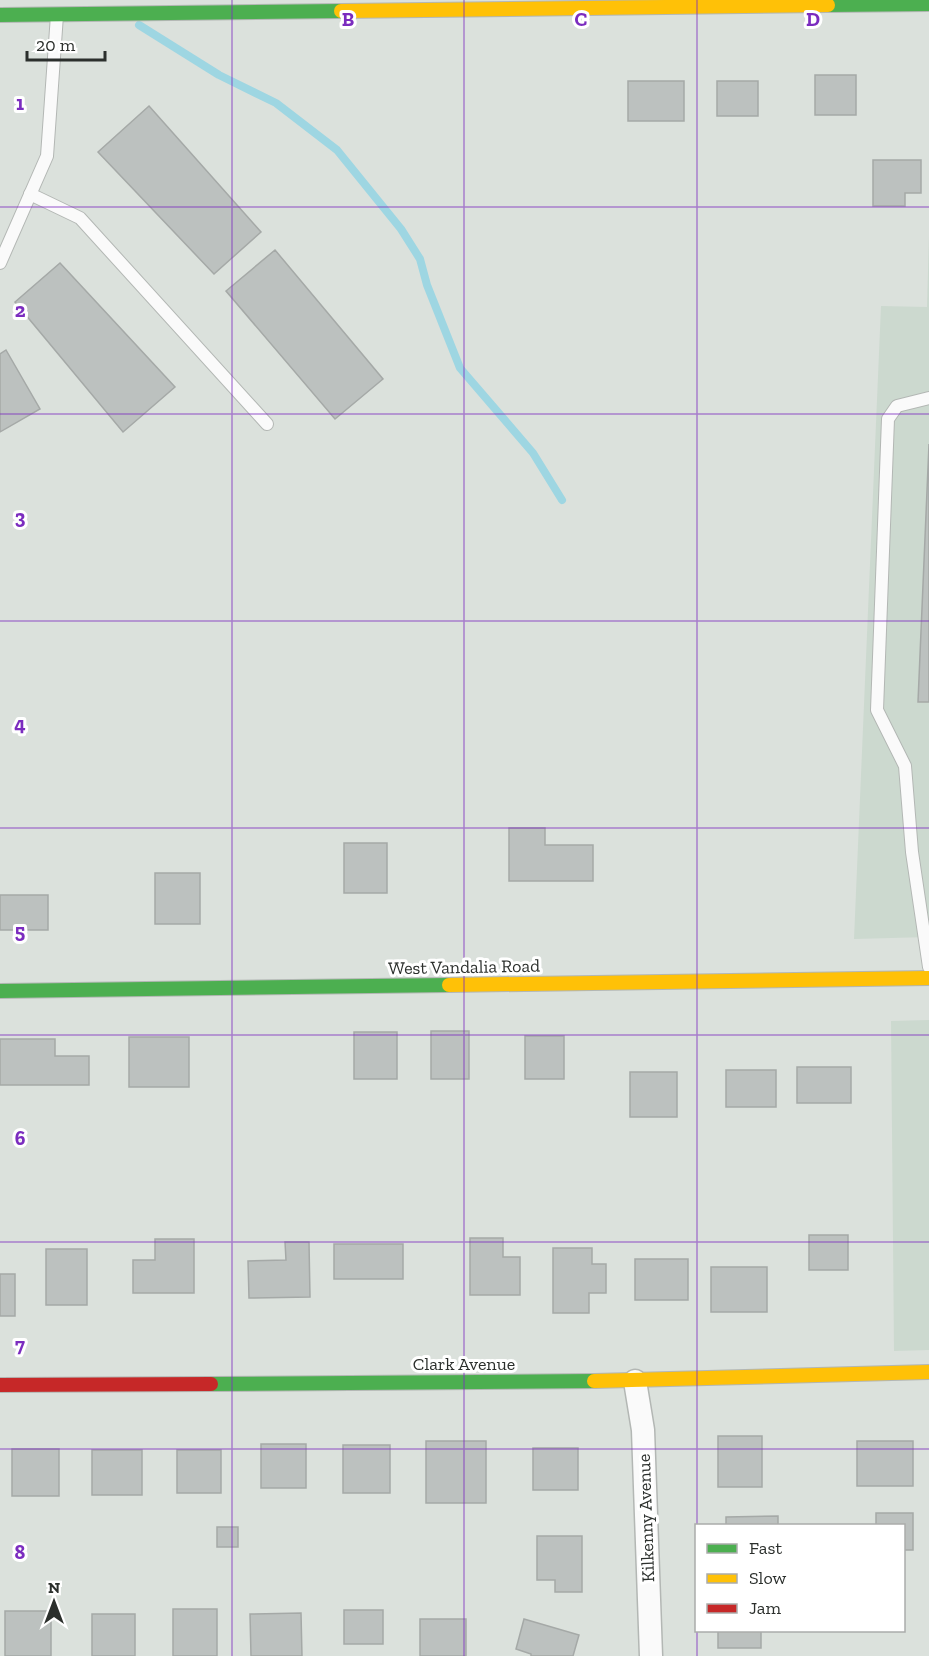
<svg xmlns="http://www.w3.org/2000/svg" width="929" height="1656" font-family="'Zilla Slab',serif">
<rect width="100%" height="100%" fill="#dbe1dc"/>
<!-- built -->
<g fill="#ccd9cf">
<path d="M929 236V937L854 939 881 306 927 307Z"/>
<path d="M929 1020V1350L894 1351 891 1021Z"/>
</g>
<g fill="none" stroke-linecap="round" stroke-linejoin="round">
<!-- stream -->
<path stroke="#9ed6e2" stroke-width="8" d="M139 25 219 75 276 103 337 150 401 229 420 259 427 285 460 368 533 453 562 500"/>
</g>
<!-- building -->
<g fill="#bcc1bf" stroke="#a5a9a7" stroke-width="1.5">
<rect x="815" y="75" width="41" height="40"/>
<rect x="628" y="81" width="56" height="40"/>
<rect x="717" y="81" width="41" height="35"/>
<path d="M149 106 261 232 214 274 98 152Z"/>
<path d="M873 160H921V193H905V206H873Z"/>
<path d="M275 250 383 379 335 419 226 291Z"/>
<path d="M60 263 175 387 123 432 15 302Z"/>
<path d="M6 350 40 409 0 432V354Z"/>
<path d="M929 444V702H918Z"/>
<path d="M509 828H545V845H593V881H509Z"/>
<rect x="344" y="843" width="43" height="50"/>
<rect x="155" y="873" width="45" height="51"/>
<rect x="0" y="895" width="48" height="35"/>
<rect x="431" y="1031" width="38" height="48"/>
<rect x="354" y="1032" width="43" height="47"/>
<rect x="525" y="1036" width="39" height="43"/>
<rect x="129" y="1037" width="60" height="50"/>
<path d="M0 1039H55V1056H89V1085H0Z"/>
<rect x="797" y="1067" width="54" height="36"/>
<rect x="726" y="1070" width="50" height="37"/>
<rect x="630" y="1072" width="47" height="45"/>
<rect x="809" y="1235" width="39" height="35"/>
<path d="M470 1238H503V1257H520V1295H470Z"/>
<path d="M155 1239H194V1293H133V1260H155Z"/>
<path d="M285 1242H309L310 1297 249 1298 248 1261 286 1260Z"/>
<rect x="334" y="1244" width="69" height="35"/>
<path d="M553 1248H592V1264H606V1293H589V1313H553Z"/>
<rect x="46" y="1249" width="41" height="56"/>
<rect x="635" y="1259" width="53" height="41"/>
<rect x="711" y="1267" width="56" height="45"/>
<rect x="0" y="1274" width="15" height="42"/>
<rect x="718" y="1436" width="44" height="51"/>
<rect x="426" y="1441" width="60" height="62"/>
<rect x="857" y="1441" width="56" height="45"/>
<rect x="261" y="1444" width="45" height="44"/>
<rect x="343" y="1445" width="47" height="48"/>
<rect x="533" y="1448" width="45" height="42"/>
<rect x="12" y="1449" width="47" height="47"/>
<rect x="92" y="1450" width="50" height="45"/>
<rect x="177" y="1450" width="44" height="43"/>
<path d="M876 1513H913V1550H904V1526H876Z"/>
<path d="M778 1516V1526H726V1517Z"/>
<rect x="217" y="1527" width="21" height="20"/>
<path d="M537 1536H582V1592H555V1580H537Z"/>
<rect x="173" y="1609" width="44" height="47"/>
<rect x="344" y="1610" width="39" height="34"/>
<rect x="5" y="1611" width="46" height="45"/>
<path d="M301 1613 302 1656H251L250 1614Z"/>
<rect x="92" y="1614" width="43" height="42"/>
<rect x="420" y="1619" width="46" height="37"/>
<path d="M524 1619 579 1635 573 1656H531V1654L516 1649Z"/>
<rect x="718" y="1630" width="43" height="18"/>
</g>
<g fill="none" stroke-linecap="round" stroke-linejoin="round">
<defs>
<g id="lane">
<path d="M30 194 80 218 267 424"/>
<path d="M0 263 47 156 57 15"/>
<path d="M929 398 897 406 888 419 877 710 905 766 912 852 929 967"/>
</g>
<path id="street" d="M635 1381 643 1430 651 1656"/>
<g id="fast">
<path d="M828 5 929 4"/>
<path d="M0 15 341 11"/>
<path d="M0 991 449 985"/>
<path d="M211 1384 594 1381"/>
</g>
<g id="slow">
<path d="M341 11 828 5"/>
<path d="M449 985 929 978"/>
<path d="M594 1381 929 1372"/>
</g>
<path id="jam" d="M0 1385 211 1384"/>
</defs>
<!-- lane casing -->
<use href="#lane" stroke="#b3b7b4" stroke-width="14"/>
<!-- street casing -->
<use href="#street" stroke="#b3b7b4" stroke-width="25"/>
<!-- fast casing -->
<use href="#fast" stroke="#b3b7b4" stroke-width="16"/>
<!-- slow casing -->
<use href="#slow" stroke="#b3b7b4" stroke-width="16"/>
<!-- jam casing -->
<use href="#jam" stroke="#b3b7b4" stroke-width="16"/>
<!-- lane -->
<use href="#lane" stroke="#fafafa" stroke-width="12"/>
<!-- street -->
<use href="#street" stroke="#fafafa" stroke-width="22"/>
<!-- fast -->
<use href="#fast" stroke="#4caf50" stroke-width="14"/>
<!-- slow -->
<use href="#slow" stroke="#ffc107" stroke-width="14"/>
<!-- jam -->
<use href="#jam" stroke="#c62828" stroke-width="14"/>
</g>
<!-- grid -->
<path fill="none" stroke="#7b2cbf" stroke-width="1.5" stroke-opacity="0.55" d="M232 0V1656M464 0V1656M697 0V1526M0 207H929M0 414H929M0 621H929M0 828H929M0 1035H929M0 1242H929M0 1449H929M697 1630V1656"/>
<g text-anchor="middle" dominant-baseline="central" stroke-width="6" stroke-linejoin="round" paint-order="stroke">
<!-- street labels -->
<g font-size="18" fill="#2b2f2c" stroke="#fff">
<text transform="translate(464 967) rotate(-1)">West Vandalia Road</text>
<text x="464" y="1364">Clark Avenue</text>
<text transform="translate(646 1518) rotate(-92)">Kilkenny Avenue</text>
</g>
</g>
<g font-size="20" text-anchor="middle" font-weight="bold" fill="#7b2cbf" stroke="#fff" stroke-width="6" stroke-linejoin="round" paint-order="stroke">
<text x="348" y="26">B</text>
<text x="581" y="26">C</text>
<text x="813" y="26">D</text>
<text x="20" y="110">1</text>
<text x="20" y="317">2</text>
<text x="20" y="524">3</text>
<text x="20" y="731">4</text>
<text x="20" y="938">5</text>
<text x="20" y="1145">6</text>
<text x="20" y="1352">7</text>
<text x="20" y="1559">8</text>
</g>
<!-- legend -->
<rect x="695" y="1524" width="210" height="108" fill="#ffffff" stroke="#aaacab" stroke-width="1.5"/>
<rect x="707" y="1544" width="30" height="9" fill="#4caf50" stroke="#aaacab" stroke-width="1.5"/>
<text x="749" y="1554" font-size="18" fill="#2b2f2c">Fast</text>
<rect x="707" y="1574" width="30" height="9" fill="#ffc107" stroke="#aaacab" stroke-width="1.5"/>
<text x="749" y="1584" font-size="18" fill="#2b2f2c">Slow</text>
<rect x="707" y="1604" width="30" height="9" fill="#c62828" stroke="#aaacab" stroke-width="1.5"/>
<text x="749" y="1614" font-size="18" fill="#2b2f2c">Jam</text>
<!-- north arrow -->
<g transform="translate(54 1602)" stroke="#ffffff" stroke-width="4.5" paint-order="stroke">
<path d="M0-4.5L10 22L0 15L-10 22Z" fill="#2b2f2c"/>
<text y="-9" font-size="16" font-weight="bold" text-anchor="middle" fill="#2b2f2c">N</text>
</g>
<!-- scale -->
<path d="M27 51v9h78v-9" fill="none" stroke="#2b2f2c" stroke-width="3"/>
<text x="36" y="51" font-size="18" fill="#2b2f2c" stroke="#ffffff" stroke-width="4.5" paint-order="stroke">20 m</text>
</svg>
